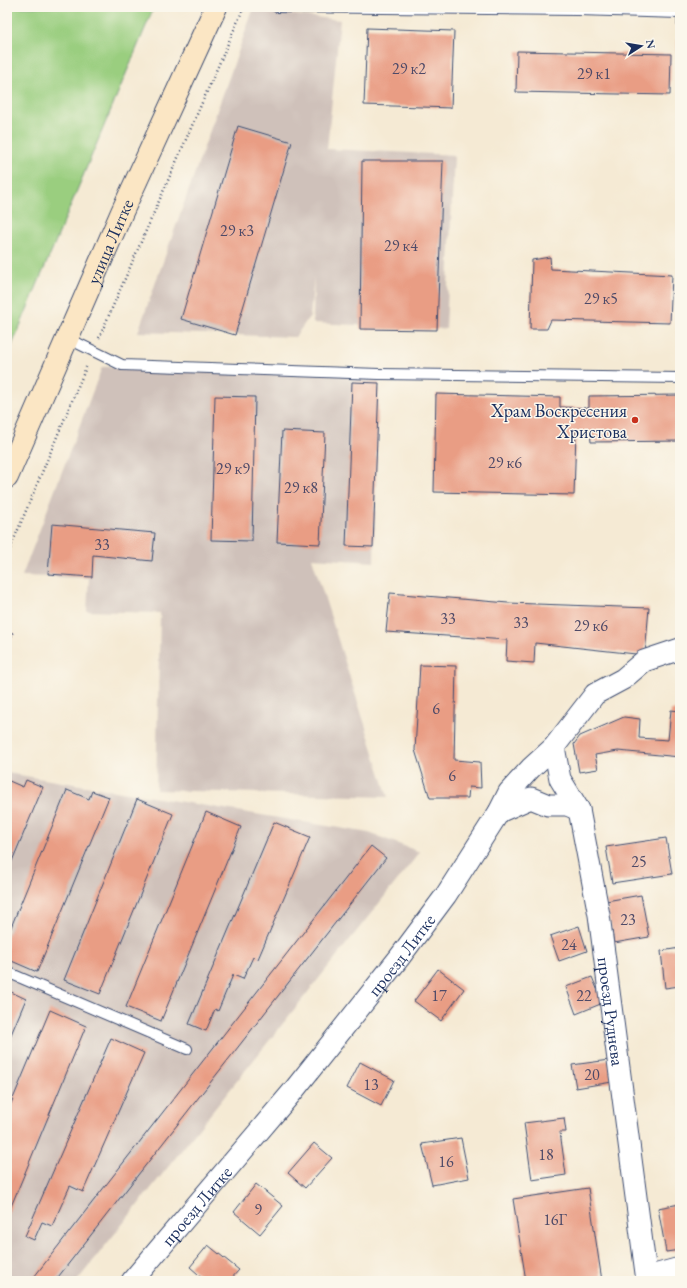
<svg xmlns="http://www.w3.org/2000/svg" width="687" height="1288" font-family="'EB Garamond',serif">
<rect width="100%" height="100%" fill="#fbf7ec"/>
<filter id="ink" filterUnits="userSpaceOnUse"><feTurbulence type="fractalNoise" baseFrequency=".025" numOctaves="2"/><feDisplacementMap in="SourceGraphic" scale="8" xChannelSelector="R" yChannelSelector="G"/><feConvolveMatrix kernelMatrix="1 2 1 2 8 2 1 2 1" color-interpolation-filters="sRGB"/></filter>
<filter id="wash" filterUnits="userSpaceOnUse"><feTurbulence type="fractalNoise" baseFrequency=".012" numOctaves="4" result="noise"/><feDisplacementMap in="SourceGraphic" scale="16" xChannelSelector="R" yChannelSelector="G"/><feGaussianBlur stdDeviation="0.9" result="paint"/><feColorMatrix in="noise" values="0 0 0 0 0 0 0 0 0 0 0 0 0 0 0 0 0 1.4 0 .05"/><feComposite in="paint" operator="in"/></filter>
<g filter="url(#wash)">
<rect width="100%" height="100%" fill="#f5ead4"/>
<!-- industrial -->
<g fill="#cfc1ba">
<path d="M253 10 340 20 327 149 454 155 446 329 313 323 314 276 310 316 295 337 138 332Z"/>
<path d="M178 365 379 374 374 562 312 558 388 797 156 790 160 613 87 611 89 578 22 576 102 367Z"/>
<path d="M7 773 369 833 420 852 77 1281 7 1280Z"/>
</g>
<!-- green -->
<path fill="#9ace7f" stroke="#5a7e6e" d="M7 7H154L7 357Z"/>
<g id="blocks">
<!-- building -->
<g fill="#e99d84">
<rect x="677" y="19" width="3" height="34"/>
<path d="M367 28 454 31 451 108 364 105Z"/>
<path d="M517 51 671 54 670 95 516 92Z"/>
<path d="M238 126 292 142 235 335 181 319Z"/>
<path d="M362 161H443L437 330 360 329Z"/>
<path d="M550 257 551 269 672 275 670 323 551 320 547 329H530L532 260Z"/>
<path d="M352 382 379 383 373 547 346 546Z"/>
<path d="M436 394 560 397V407L589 408V396L680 395V441L591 442 590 432 576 431 574 495 434 492Z"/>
<path d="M215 396 255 397 252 541 211 540Z"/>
<path d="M282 431 325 433 320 544 277 542Z"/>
<path d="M52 524 155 533 152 561 93 555 92 577 48 574Z"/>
<path d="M390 593 508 603 649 608 645 655 535 643 534 663 506 661 507 640 386 632Z"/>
<path d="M7 631 13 633 7 649Z"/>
<path d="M420 665 456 666 454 760 480 762 481 788 469 787 468 798H430L415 750Z"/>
<path d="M671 710 680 711V757L618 751 595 755 598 769 579 772 574 744 580 736 624 717 640 719 639 738 668 740Z"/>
<path d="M7 780 23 787 26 780 43 787 7 873Z"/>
<path d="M67 790 89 799 92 791 109 797 37 972 7 959V937Z"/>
<path d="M137 799 173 814 100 994 64 980Z"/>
<path d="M206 812 241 827 161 1021 126 1007Z"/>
<path d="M274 822 310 837 258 959 253 957 243 979 233 975 218 1011 215 1009 206 1031 189 1024Z"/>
<path d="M666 838 672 874 612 883 606 847Z"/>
<path d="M371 846 386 858 55 1281H38L34 1277Z"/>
<path d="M641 895 649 937 614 943 606 901Z"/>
<path d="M579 926 587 951 559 961 550 936Z"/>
<path d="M680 948V986L665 988 661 951Z"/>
<path d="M438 969 464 989 441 1021 414 1001Z"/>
<path d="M592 977 603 1003 576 1014 566 987Z"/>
<path d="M7 990 26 999 7 1044Z"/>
<path d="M50 1010 86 1026 7 1216V1113Z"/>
<path d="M111 1038 144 1053 83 1192 70 1186 52 1226 42 1222 34 1240 25 1236Z"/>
<path d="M609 1060 612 1082 576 1088 572 1065Z"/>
<path d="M360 1062 394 1080 381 1106 347 1088Z"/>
<path d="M564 1118 566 1132H560L566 1175 532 1180 524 1123Z"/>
<path d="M461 1138 469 1178 432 1185 422 1144Z"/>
<path d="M314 1143 332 1158 305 1188 288 1173Z"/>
<path d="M256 1184 283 1206 260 1234 234 1212Z"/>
<path d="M588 1188 602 1281H526L513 1199Z"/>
<path d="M680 1204V1250L666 1252 658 1208Z"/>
<path d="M208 1245 239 1270 229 1281H206L190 1267Z"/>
</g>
</g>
</g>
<g filter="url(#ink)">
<use href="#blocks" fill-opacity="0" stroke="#3c4b70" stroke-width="1"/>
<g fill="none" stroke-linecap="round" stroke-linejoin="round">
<defs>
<g id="lane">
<path d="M277 7 578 10 680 13"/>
<path d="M67 338 122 365 379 374 680 378"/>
<path d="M7 972 187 1049"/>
</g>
<g id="street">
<path id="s1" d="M554 747 560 779 579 810 599 915 647 1281"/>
<path d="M499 812 531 798 548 805H567L579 810"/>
<path d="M647 1277 680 1268"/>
<path id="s2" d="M132 1281 294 1090 399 958 446 895 499 812 509 792 531 768 554 747 595 694 623 679 644 661 680 649"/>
</g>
<g id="secondary">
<path id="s3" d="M7 477 122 212 216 7"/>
</g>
</defs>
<!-- lane casing -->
<use href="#lane" stroke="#3c4b70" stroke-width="12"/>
<!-- street casing -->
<use href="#street" stroke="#3c4b70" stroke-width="23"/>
<!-- secondary casing -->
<use href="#secondary" stroke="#3c4b70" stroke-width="24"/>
<!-- path -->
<g stroke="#3c4b70" stroke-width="2.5" stroke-dasharray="1 3" stroke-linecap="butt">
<path d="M99 338 244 7"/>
<path d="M7 556 87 365"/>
</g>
<!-- lane -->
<use href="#lane" stroke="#fff" stroke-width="10"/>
<!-- street -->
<use href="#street" stroke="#fff" stroke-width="21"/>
<!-- secondary -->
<use href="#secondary" stroke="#fbe6c4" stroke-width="22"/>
</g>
</g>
<!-- markers -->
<circle fill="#c8321e" stroke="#fbf7ec" stroke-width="1.5" cx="635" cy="420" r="4"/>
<g text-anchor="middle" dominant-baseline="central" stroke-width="3" stroke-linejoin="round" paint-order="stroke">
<!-- number labels -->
<g font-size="16" fill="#4e4a68">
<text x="409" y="68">29 к2</text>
<text x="594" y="73">29 к1</text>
<text x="237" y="230">29 к3</text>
<text x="401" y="245">29 к4</text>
<text x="601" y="298">29 к5</text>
<text x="505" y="462">29 к6</text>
<text x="233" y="468">29 к9</text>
<text x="301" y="487">29 к8</text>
<text x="102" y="544">33</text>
<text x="448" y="618">33</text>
<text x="521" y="622">33</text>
<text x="591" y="625">29 к6</text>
<text x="436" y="708">6</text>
<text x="452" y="775">6</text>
<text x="639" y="861">25</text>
<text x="628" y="919">23</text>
<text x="569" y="944">24</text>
<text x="439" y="995">17</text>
<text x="584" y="995">22</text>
<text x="592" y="1074">20</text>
<text x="371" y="1084">13</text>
<text x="546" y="1154">18</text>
<text x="446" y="1161">16</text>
<text x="258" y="1209">9</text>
<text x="555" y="1219">16Г</text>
</g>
<!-- street labels -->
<g font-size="18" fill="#1b2f5e" stroke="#fbf7ec">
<text stroke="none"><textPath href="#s3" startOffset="257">улица Литке</textPath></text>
<text stroke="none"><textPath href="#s2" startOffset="423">проезд Литке</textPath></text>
<text stroke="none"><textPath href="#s1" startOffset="273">проезд Руднева</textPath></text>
<text stroke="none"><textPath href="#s2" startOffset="99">проезд Литке</textPath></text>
</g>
<!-- poi labels -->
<g font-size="18" fill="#1b2f5e" stroke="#fbf7ec" text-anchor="end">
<text x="627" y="410">Храм Воскресения<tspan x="627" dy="21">Христова</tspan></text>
</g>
</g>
<!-- margin -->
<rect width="687" height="1288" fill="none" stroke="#fbf7ec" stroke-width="24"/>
<!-- north arrow -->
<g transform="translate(641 46) rotate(78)" stroke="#fbf7ec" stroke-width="3" paint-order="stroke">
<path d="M0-3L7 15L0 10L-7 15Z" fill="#1b2f5e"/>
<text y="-6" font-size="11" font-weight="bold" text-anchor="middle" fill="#1b2f5e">N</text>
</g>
</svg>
